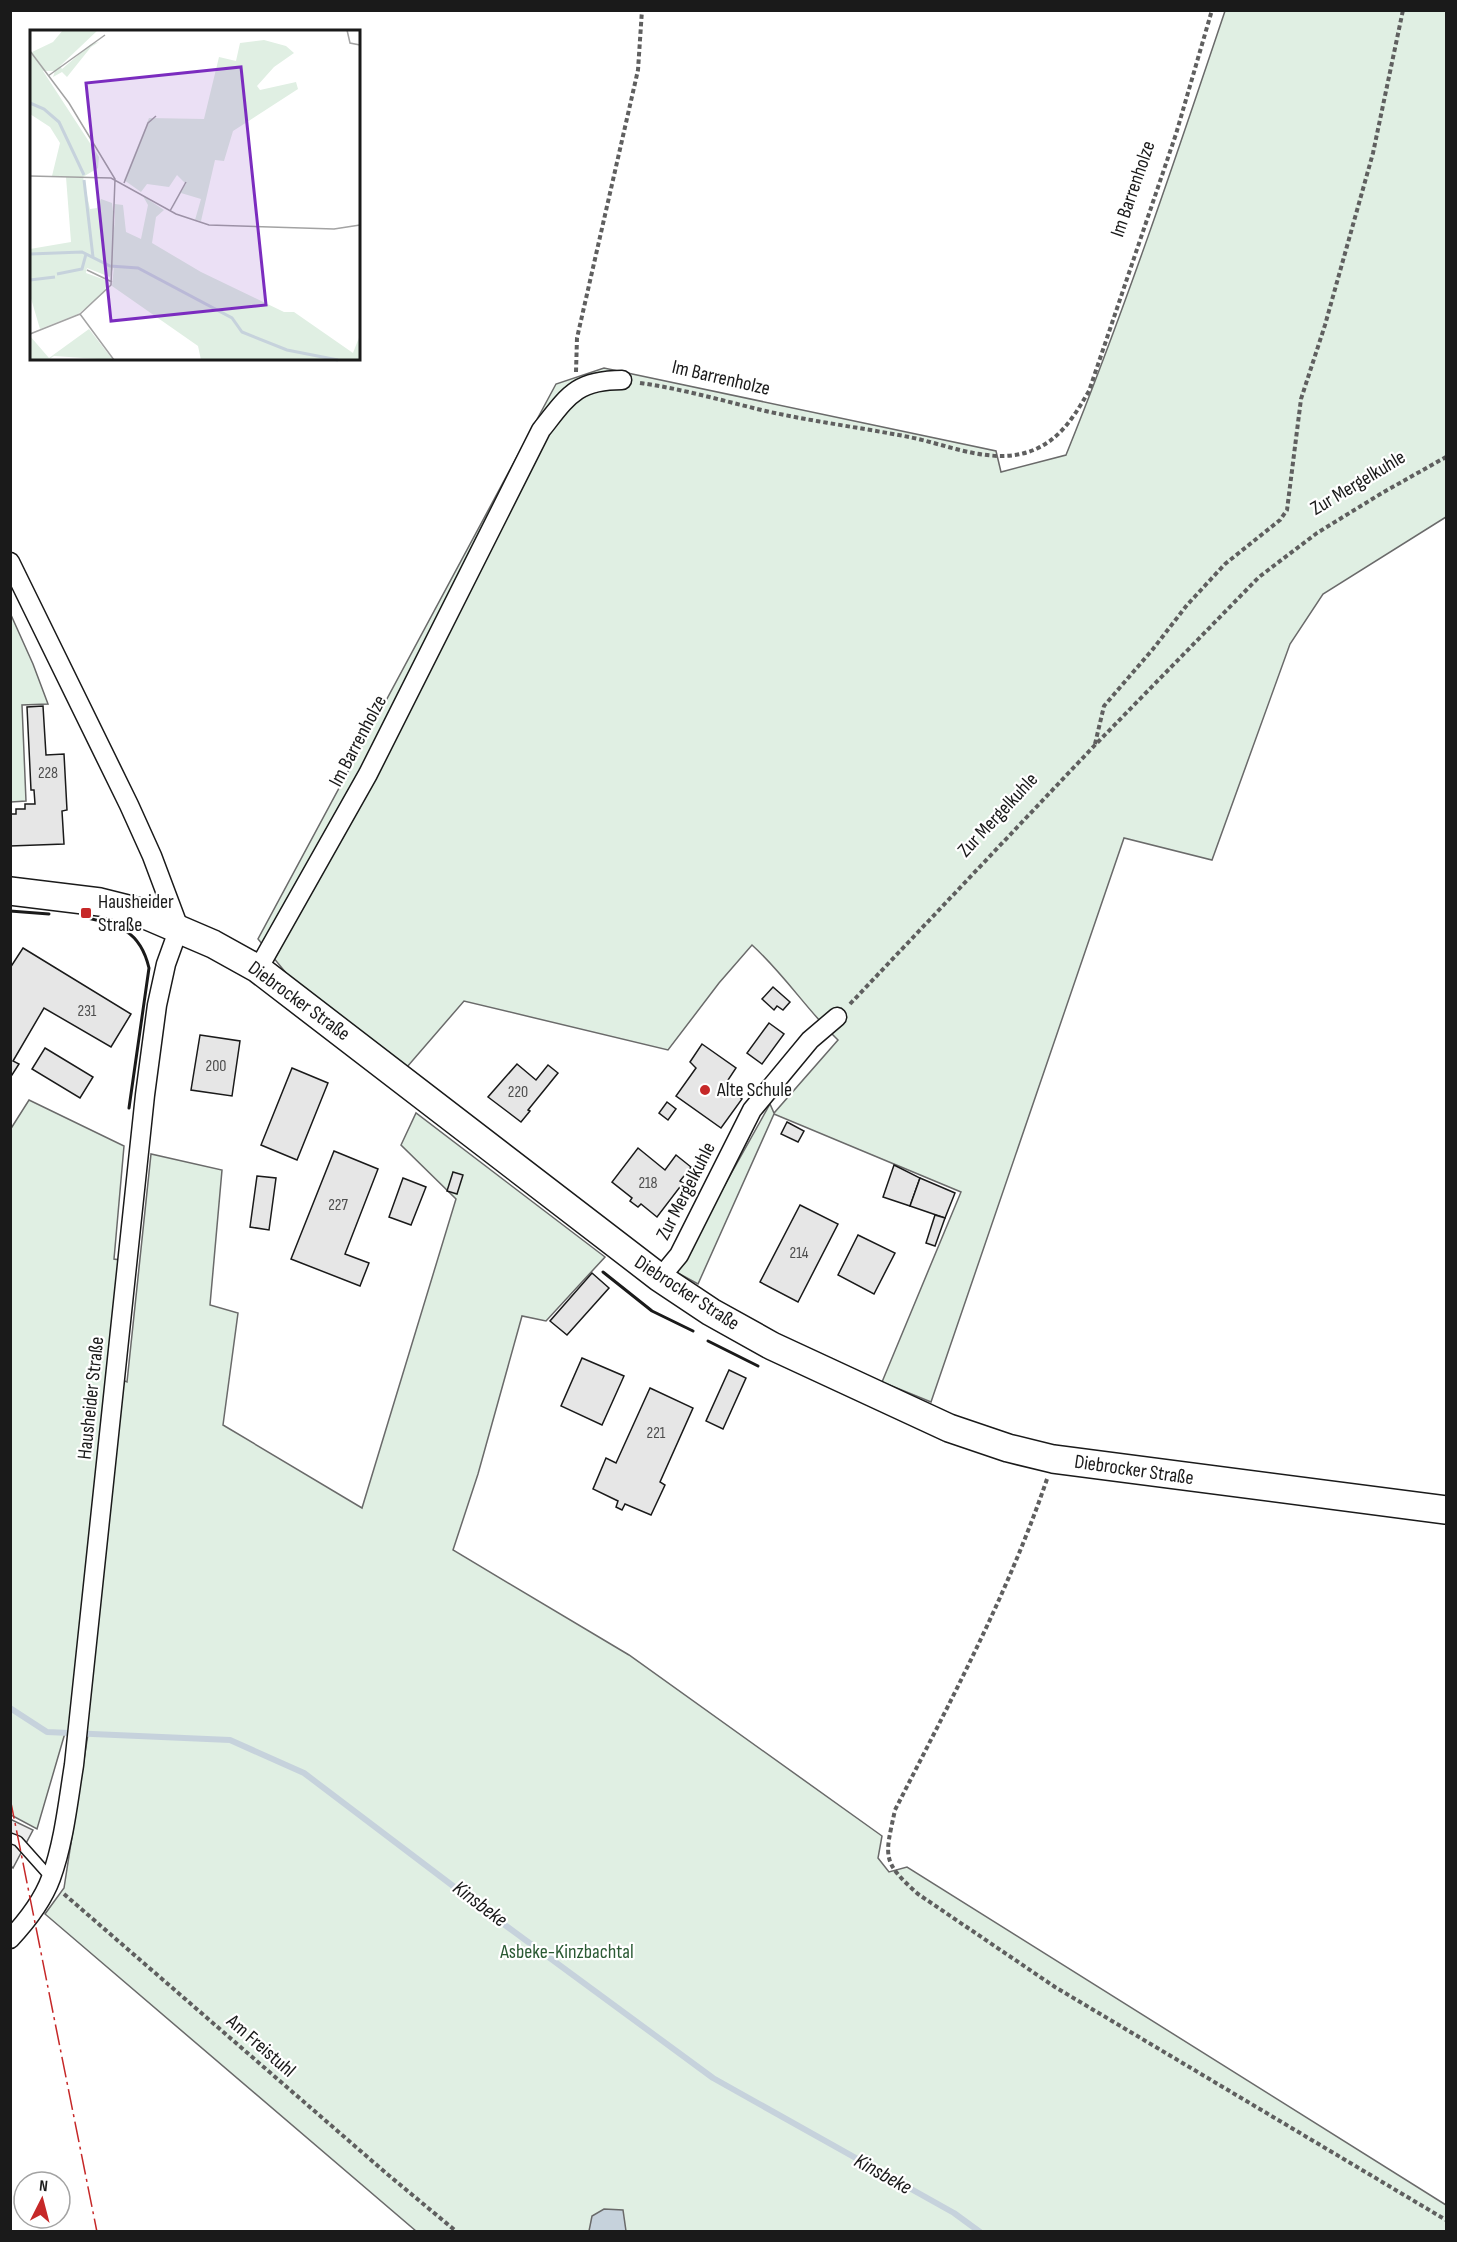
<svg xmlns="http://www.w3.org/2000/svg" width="1457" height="2242" font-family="'Sofia Sans Condensed',sans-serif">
<rect width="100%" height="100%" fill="#fff"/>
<!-- green -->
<g fill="#e0efe3" stroke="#6a6a6a" stroke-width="1.5">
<path d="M1225 11H1446V517L1323 594 1290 644 1212 860 1124 838 931 1402 882 1382 961 1192 774 1114 698 1284 676 1272 770 1104 774 1113 838 1040C807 1010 784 974 752 945L719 983 668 1050 464 1001 407 1067 291 979 258 939 556 384 604 368 996 451 1001 472 1066 455C1125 309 1175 160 1225 11Z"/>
<path d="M11 615 33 664 48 704 22 705 26 801 11 802Z"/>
<path d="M29 1100 124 1146 114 1259 120 1260 115 1377 127 1382 151 1154 222 1170 210 1305 238 1313 223 1425 362 1508 456 1199 401 1145 416 1113 605 1257 546 1321 522 1316 478 1474 453 1550 629 1655 882 1836 878 1858 889 1872 907 1867 1446 2205V2231H416L45 1914 64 1888 88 1734 65 1733 37 1829 11 1815 10 1130Z"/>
</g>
<!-- parking -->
<path fill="#ededed" stroke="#6a6a6a" stroke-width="1.5" d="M10 1819 33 1830 13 1868 11 1866Z"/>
<!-- water -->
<path fill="#c6d2dc" stroke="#6a6a6a" stroke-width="1.5" d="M604 2209 623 2210 626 2231H589L592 2216Z"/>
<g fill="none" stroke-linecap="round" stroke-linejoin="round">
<!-- stream -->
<path stroke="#c6d2dc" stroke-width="6" d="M10 1708 47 1732 230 1740 304 1773 490 1914 713 2078 954 2213 980 2232"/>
</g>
<!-- building -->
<g fill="#e6e6e6" stroke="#1a1a1a" stroke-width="1.5">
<path d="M43 706 46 755 64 754 67 810 62 811 64 844 10 846V814H16V809H25V804H35L34 790H31L27 707Z"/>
<path d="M23 948 131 1014 111 1047 44 1008 13 1061 19 1064 10 1078V968Z"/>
<path d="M773 987 790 1002 783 1010 777 1006 774 1010 762 999Z"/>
<path d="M769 1023 784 1034 762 1064 747 1053Z"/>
<path d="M200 1035 240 1041 232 1096 191 1090Z"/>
<path d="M702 1044 736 1068 724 1086 742 1099 721 1128 676 1096 696 1068 690 1062Z"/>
<path d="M45 1048 93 1077 80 1098 32 1069Z"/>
<path d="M517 1064 536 1080 548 1065 558 1073 528 1110 530 1111 521 1122 488 1097Z"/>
<path d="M292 1068 328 1083 297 1160 261 1145Z"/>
<path d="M667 1102 676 1109 668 1120 659 1113Z"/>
<path d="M787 1122 804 1131 798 1142 781 1134Z"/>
<path d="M638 1148 665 1170 676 1155 691 1167 680 1181 683 1183 657 1217 641 1204 638 1207 630 1201 632 1198 612 1182Z"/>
<path d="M334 1151 378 1169 345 1254 369 1263 360 1286 291 1259Z"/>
<path d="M894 1165 920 1178 910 1206 883 1197Z"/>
<path d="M453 1172 463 1175 457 1194 447 1191Z"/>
<path d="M257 1176 276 1178 269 1230 250 1227Z"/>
<path d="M403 1178 426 1187 411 1225 389 1217Z"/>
<path d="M920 1178 955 1193 945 1218 910 1206Z"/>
<path d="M800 1205 838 1224 798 1302 760 1282Z"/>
<path d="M935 1215 945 1218 935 1246 926 1243Z"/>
<path d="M858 1235 895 1253 874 1294 838 1275Z"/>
<path d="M592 1273 609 1288 567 1335 550 1321Z"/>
<path d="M582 1358 624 1376 602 1425 561 1406Z"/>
<path d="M729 1370 746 1378 723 1429 706 1421Z"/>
<path d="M650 1388 693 1408 660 1482 665 1485 651 1515 625 1504 622 1510 616 1507 618 1501 593 1489 606 1458 616 1463Z"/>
</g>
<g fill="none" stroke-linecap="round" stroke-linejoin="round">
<defs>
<path id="service" d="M10 1838 18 1841 51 1878"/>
<g id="minor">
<path d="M10 562 129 805 152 856 179 928 166 964 157 1005 145 1095 74 1765C68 1802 64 1842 51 1878 43 1900 26 1922 10 1939"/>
<path d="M258 969 368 774 541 430C568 396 576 380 622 380"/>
<path d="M660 1278 679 1255 752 1110 810 1040 837 1017"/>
</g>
<path id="secondary" d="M10 891 100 902 136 911 213 944 258 969 660 1278 711 1312 772 1346 949 1428 1008 1448 1053 1459 1446 1510"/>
</defs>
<!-- service casing -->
<use href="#service" stroke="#1a1a1a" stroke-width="12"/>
<!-- minor casing -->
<use href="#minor" stroke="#1a1a1a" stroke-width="21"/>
<!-- secondary casing -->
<use href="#secondary" stroke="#1a1a1a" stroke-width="30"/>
<!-- path -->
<g stroke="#5f5f5f" stroke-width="4" stroke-dasharray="4.5 3" stroke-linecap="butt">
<path d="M576 372 577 338 638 70 642 10"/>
<path d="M640 383C684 389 727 402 770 412 816 422 863 428 909 437 950 445 997 468 1038 448 1063 436 1076 413 1089 391L1176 134 1212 10"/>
<path d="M1095 744 1104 706 1153 649 1187 605 1225 564 1280 520 1287 510 1301 399 1325 325 1373 153 1403 10"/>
<path d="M850 1004 1095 745 1259 577 1317 533 1382 493 1446 457"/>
<path d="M1047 1479C1008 1594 950 1702 895 1810 885 1857 881 1861 918 1894L1055 1987 1446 2220"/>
<path d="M64 1894 386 2173 457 2232"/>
</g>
<!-- service -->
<use href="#service" stroke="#fff" stroke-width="9"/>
<!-- minor -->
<use href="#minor" stroke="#fff" stroke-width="18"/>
<!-- secondary -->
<use href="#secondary" stroke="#fff" stroke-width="27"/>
<!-- wall -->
<g stroke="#1a1a1a" stroke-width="3">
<path d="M10 911 49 914"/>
<path d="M83 917C119 925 140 930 149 968L129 1108"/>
<path d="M603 1272 652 1311 693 1331"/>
<path d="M708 1341 758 1366"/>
</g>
<!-- power -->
<path stroke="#c62828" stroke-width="1.5" stroke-dasharray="21 4.5 3 4.5" stroke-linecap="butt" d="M10 1798 97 2232"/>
</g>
<!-- markers -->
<g fill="#c62828" stroke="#fff" stroke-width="2">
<rect x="80" y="907" width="12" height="12" rx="3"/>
<circle cx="705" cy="1090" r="6"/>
</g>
<g text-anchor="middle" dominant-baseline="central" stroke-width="4.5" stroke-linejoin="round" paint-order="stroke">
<!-- number labels -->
<g font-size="16" fill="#4d4d4d">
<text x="48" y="773">228</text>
<text x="87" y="1011">231</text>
<text x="216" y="1066">200</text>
<text x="518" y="1092">220</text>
<text x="648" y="1183">218</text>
<text x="338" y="1205">227</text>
<text x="799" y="1253">214</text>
<text x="656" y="1433">221</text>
</g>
<!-- street labels -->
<g font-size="20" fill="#1a1a1a" stroke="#fff">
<text transform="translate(1133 189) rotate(-71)">Im Barrenholze</text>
<text transform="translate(721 378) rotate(13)">Im Barrenholze</text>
<text transform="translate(1358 483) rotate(-31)">Zur Mergelkuhle</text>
<text transform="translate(358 741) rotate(-62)">Im Barrenholze</text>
<text transform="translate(998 815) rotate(-47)">Zur Mergelkuhle</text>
<text transform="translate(299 1001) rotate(36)">Diebrocker Straße</text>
<text transform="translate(686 1191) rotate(-63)">Zur Mergelkuhle</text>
<text transform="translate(687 1293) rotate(33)">Diebrocker Straße</text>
<text transform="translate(91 1398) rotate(-84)">Hausheider Straße</text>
<text transform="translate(1134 1470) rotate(8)">Diebrocker Straße</text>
<text transform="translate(261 2046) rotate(41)">Am Freistuhl</text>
</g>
<!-- poi labels -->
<g font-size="20" fill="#1a1a1a" stroke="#fff" text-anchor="start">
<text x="98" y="902">Hausheider<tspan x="98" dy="23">Straße</tspan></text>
<text x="717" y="1090">Alte Schule</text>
</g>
<!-- park labels -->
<g font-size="20" fill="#2b5a34" stroke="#fff">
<text x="567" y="1952">Asbeke-Kinzbachtal</text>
</g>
<!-- water labels -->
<g font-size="21" font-style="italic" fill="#1a1a1a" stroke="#fff">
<text transform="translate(480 1904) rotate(37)">Kinsbeke</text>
<text transform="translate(883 2174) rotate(29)">Kinsbeke</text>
</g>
</g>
<!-- overview -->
<g transform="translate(30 30)">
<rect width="330" height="330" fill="#fff"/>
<path d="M33 0H68L30 36 32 39 61 14 69 12 61 17 37 47 32 42 23 47 25 41H13L69 127 68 138 53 147 60 179 67 178 71 169 82 173 85 198V174L93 175 96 202 111 209 118 175 113 166 134 180 126 187 122 213 171 242 254 282H264L323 323 330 305V330H171L168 316 82 256 84 236 80 247 57 238 56 243 78 251 74 263 48 284 10 299 0 265V219L41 212 36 147 22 146 30 113 20 97 0 84V23L23 12ZM234 10 256 16 264 23 244 37 227 56 230 60 266 52 268 59 203 101 194 131 185 130 171 191 165 190 171 169 151 163 142 180 150 162 156 154 147 145 139 157 117 154 111 162 94 150 119 88 174 89 189 27 206 31 210 13ZM59 299 83 330 24 326 18 330H0V306L19 328Z" fill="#e0efe3"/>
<path fill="none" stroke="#c6d2dc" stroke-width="3" d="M0 73 14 79 29 92 54 145M54 150 63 227M0 224 52 222 80 236 108 238 202 288 212 302 257 320 308 330M27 244 52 239 56 224M0 250 25 247"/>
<path fill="none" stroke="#a3a3a3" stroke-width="1.5" d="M317 0 320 13 330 15M0 21 39 73 85 149 81 255 50 284 0 304M18 46 75 5M0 146 81 148 146 184 179 195 304 199 330 195M94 153 118 93 126 86M140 181 156 152M57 240 82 252M50 284 84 330"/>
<path fill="#7b2cbf" fill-opacity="0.15" stroke="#7b2cbf" stroke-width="3" d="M211 37 236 275 81 291 56 53Z"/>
<rect width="330" height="330" fill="none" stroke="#1a1a1a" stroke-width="3"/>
</g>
<!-- border -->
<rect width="1457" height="2242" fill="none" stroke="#1a1a1a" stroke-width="24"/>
<!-- north arrow -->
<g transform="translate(42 2200) rotate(6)"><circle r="28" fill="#ffffff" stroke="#a3a3a3" stroke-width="1.5"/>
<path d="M0-4.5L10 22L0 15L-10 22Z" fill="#c62828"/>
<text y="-9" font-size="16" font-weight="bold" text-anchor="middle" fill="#1a1a1a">N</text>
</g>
</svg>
